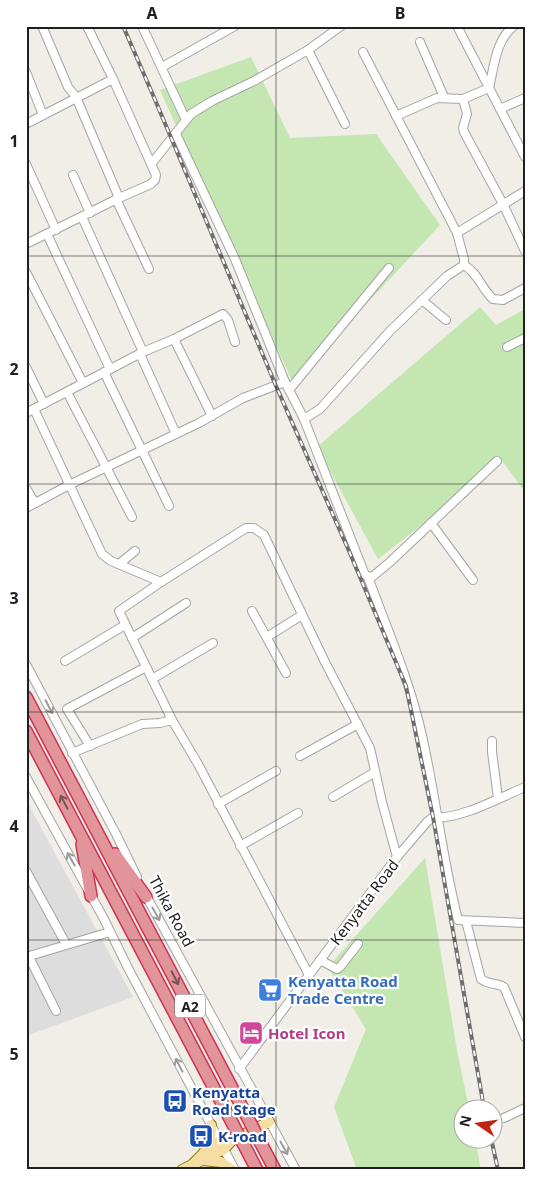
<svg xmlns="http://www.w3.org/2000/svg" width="551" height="1196" font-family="'Noto Sans',sans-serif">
<rect width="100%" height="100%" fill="#f0eee7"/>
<!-- residential -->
<path fill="#dedddd" d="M26 800 133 997 26 1036Z"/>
<!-- grass -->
<g fill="#c4e6b1">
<path d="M251 57 290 138 376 134 440 225 293 383 160 90Z"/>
<path d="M480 307 496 325 525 309V492L503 462 378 559 317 447Z"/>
<path d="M425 858 458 1056 469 1108H464V1138L475 1139 481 1170H357L334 1107 366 1029 328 967Z"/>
</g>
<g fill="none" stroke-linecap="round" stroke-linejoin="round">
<defs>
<g id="minor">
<path d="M42 26 68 87 76 97 119 198"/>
<path d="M87 26 113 79"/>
<path d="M142 26 186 120"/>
<path d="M457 26 525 157"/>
<path d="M420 42 444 97"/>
<path d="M308 50 345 124"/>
<path d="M363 52 457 233"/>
<path d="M162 67 235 26"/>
<path d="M26 72 43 115"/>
<path d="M463 99 467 114 463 128 464 132 503 204 525 251"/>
<path d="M500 109 525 98"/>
<path d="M396 116 437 98 463 99 489 88C494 67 496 39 514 26"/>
<path d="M26 124 113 79 156 175 155 180 151 184 119 198 26 244"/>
<path d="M176 134 235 259 285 382 304 419 320 409 390 331 447 276 464 265"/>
<path d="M152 163 191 114 212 101 254 81 308 50 341 26"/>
<path d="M26 164 56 230"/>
<path d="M73 175 90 213"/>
<path d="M116 199 149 269"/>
<path d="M82 217 143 352"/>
<path d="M47 234 110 369"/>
<path d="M464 265V259L457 233 525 191"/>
<path d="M464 265C478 273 481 288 493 299L503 300 525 288"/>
<path d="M26 272 83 383"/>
<path d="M422 300 446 320"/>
<path d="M174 339 212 416"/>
<path d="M507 347 525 338"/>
<path d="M140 354 176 434"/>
<path d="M26 367 44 404"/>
<path d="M104 372 169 506"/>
<path d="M289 390 389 268"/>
<path d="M67 392 132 517"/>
<path d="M34 409 102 554 111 561 161 582"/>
<path d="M26 413 143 352 174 339 223 314 228 320 235 342"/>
<path d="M304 419 365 575 372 577 390 562 497 461"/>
<path d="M26 488 35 503"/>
<path d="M26 508 69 485 199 423 243 398 285 382"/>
<path d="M431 523 473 580"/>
<path d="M119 564 135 551"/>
<path d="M368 577C388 631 411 684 423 740 436 800 443 861 458 920L525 923"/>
<path d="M252 611 286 673"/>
<path d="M267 637 302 615"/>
<path d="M132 638 186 603"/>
<path d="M65 661 125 625"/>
<path d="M26 664 116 834 137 877"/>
<path d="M152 679 213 643"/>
<path d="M172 720 119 611 161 582 246 528H254L264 535 325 662 370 748 382 802 397 857"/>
<path d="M492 741V752L498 798"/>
<path d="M90 746 67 709 146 667"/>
<path d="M72 753 142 724 160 723 172 720 198 764 309 975"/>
<path d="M300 756 358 724"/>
<path d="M26 777 104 919 128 968 235 1170"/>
<path d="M333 797 375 772"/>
<path d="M218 804 276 771"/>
<path d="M240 846 298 813"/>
<path d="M26 871 66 944"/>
<path d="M144 892 296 1170"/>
<path d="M466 921 481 979C489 985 497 983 504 987L525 1037"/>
<path d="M26 957 110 932"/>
<path d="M29 957 56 1011"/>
<path d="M320 960 337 969 340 967 358 944"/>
<path d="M239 1069 397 857 427 822 433 817C457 821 501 797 525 787"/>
<path d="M504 1118 525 1108"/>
</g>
<g id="major">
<path d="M204 1153 210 1141 211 1125"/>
<path d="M203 1160 221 1162 232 1170"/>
<path d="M194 1163 205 1152 220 1141H231L269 1122"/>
<path d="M182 1170 224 1149 231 1141"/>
</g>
<g id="highway">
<path d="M26 697 251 1124"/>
<path d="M26 731 237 1132"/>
<path d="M82 844 91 896"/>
<path d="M115 854 146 897"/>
<path d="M257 1136 275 1170"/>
<path d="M243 1143 257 1170"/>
</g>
</defs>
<!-- minor casing -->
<use href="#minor" stroke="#a4a4a4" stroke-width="10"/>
<!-- major casing -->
<use href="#major" stroke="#91760b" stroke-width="12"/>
<!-- highway casing -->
<use href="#highway" stroke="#cf3254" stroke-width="14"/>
<!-- minor -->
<use href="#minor" stroke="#fff" stroke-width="8"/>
<!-- major -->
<use href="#major" stroke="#f6dda6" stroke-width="10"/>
<!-- highway -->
<use href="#highway" stroke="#e19499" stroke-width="11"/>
<defs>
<g id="rail">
<path d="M123 26 153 95 276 386 349 551 406 686 433 817 484 1108"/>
<path d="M491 1138 498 1170"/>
</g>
</defs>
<!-- rail casing -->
<use href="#rail" stroke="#6e6e6e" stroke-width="4"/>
<!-- rail -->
<use href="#rail" stroke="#fff" stroke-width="2" stroke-dasharray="5.5" stroke-linecap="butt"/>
<defs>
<g id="highway-bridge">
<path d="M251 1124 257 1136"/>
<path d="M237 1132 243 1143"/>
</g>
</defs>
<!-- highway-bridge casing -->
<use href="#highway-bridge" stroke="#cf3254" stroke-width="14" stroke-linecap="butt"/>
<!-- highway-bridge -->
<use href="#highway-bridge" stroke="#e19499" stroke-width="11"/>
</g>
<!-- one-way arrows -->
<defs><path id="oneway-shaft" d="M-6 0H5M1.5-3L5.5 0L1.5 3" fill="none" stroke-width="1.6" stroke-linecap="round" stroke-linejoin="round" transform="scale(1.25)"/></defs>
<g stroke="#9b9b9b">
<use href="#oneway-shaft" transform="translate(49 707) rotate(63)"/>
<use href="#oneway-shaft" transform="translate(71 859) rotate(-120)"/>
<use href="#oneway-shaft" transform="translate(156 914) rotate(61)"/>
<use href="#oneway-shaft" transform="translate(179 1065) rotate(-118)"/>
<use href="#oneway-shaft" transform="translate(284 1148) rotate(61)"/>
</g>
<g stroke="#775456">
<use href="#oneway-shaft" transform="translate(64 802) rotate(-118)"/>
<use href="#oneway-shaft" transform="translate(175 978) rotate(63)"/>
</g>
<!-- grid -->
<path fill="none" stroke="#202020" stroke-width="1" stroke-opacity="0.55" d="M276 26V1170M26 256H525M26 484H525M26 712H525M26 940H525"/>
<!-- icons -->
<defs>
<symbol id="supermarket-square" viewBox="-11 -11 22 22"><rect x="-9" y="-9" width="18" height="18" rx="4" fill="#3f7fe0" stroke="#fff"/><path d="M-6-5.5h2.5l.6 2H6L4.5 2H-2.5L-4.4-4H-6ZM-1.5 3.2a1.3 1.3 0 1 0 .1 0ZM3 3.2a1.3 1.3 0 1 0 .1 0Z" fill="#fff"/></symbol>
<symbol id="hotel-square" viewBox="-11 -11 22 22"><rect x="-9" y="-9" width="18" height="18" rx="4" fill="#d1479c" stroke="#fff"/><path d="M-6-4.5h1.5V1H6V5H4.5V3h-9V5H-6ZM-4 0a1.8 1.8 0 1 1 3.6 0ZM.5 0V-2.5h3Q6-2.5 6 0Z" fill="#fff"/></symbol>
<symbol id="bus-square" viewBox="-11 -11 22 22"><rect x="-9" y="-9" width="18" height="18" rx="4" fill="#1a4fb4" stroke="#fff"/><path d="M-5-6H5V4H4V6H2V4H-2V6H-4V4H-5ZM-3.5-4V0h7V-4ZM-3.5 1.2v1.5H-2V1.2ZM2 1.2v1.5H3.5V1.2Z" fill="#fff"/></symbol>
</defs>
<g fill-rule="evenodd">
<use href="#supermarket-square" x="256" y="976" width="28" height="28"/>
<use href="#hotel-square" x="237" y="1019" width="28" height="28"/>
<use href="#bus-square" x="161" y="1087" width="28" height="28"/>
<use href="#bus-square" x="187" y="1122" width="28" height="28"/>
</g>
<g text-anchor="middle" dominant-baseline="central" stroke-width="4.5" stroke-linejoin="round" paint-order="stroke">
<!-- shield labels -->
<rect fill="#fff" stroke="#636363" stroke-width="1" x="175" y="994.5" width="30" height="23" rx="4"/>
<g font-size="14" font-weight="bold" fill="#202020">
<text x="190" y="1006">A2</text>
</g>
<!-- street labels -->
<g font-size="15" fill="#202020" stroke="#fff">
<text transform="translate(364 902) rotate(-53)">Kenyatta Road</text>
<text transform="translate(172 911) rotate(62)">Thika Road</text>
</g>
<!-- shop labels -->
<g font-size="15" font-weight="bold" fill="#366cbe" stroke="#fff" text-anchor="start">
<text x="288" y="981">Kenyatta Road<tspan x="288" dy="17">Trade Centre</tspan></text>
</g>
<!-- hotel labels -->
<g font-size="15" font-weight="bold" fill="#b23c85" stroke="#fff" text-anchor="start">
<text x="268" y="1033">Hotel Icon</text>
</g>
<!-- transit labels -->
<g font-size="15" font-weight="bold" fill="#164399" stroke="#fff" text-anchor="start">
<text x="192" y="1092">Kenyatta<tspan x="192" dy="17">Road Stage</tspan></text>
<text x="218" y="1136">K-road</text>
</g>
</g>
<!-- border -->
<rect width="551" height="1196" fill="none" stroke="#ffffff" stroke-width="55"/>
<!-- north arrow -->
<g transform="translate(478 1124) rotate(283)"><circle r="24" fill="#ffffff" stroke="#a6a6a6"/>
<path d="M0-4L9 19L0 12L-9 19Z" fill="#c1250e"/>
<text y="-8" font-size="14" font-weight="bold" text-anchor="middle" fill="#202020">N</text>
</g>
<rect x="28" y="28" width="496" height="1140" fill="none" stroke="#202020" stroke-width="2"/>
<g font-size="16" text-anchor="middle" font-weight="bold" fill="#202020">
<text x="152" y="19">A</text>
<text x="400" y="19">B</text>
<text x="14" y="147">1</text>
<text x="14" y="375">2</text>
<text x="14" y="604">3</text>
<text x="14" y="832">4</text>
<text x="14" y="1060">5</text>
</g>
</svg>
